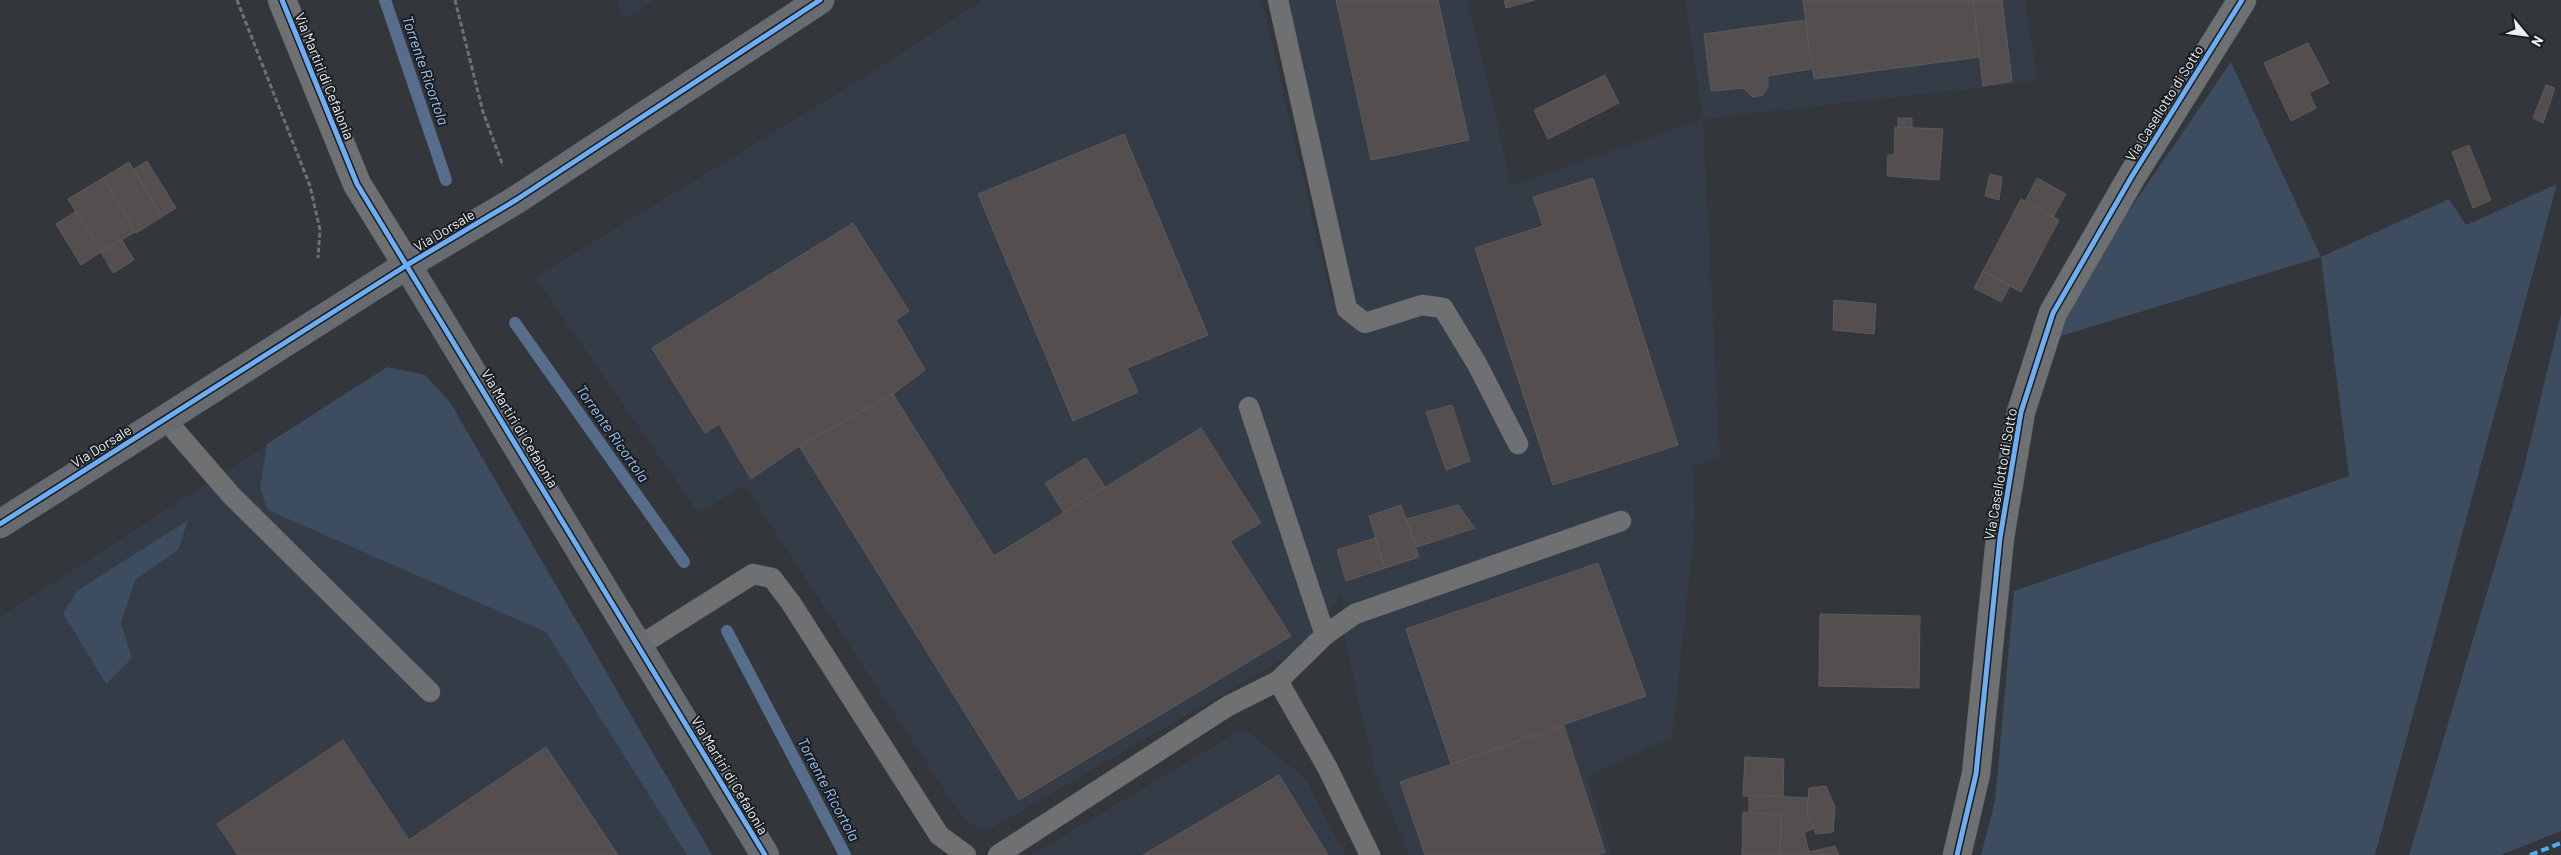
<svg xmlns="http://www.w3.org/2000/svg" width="2561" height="855" font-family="Barlow,sans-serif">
<rect width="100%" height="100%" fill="#33363a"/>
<!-- built -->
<g fill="#333c47">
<path d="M616 0H655L624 19Z"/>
<path d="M983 0H1262L1332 300 1351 287 1288 0H1468L1512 185 1703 119 1685 0H2025L2038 81 1703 119 1720 456 1694 467 1695 527 1672 738 1587 776 1612 855H1409L1375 775 1344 637 1342 594 1309 644 987 831 964 820 745 486 698 513 535 277 853 84Z"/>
<path d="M387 367 425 375 450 402 712 855H0V617Z"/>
<path d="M1244 728 1306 779 1345 855H1031Z"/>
</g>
<!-- green -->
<g fill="#3d4c5f">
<path d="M2231 62 2321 257 2449 199 2466 225 2557 184 2375 855H1981L1995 801 2014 591 2349 476 2321 257 2054 338 2106 244Z"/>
<path d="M2561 314V831L2501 855H2409L2523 471Z"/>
<path d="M387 367 425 375 450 402 712 855H687L546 632 268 510 260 489 267 444Z"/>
<path d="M188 520 178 550 135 580 121 623 132 658 106 684 63 613 77 591Z"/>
</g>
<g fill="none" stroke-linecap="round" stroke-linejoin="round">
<!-- stream -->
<g stroke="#566e8c" stroke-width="12">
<path d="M385 0 446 180"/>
<path d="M515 323 684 562"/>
<path d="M727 631 845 855"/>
</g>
</g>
<!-- building -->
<g fill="#544f4e" stroke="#5b5b5c">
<path d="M1336 0H1438L1469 140 1371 160Z"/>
<path d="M1504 0H1535L1506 8Z"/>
<path d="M1803 0H1973L1979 57 1814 79Z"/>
<path d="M1973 0H2002L2012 81 1983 86Z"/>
<path d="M1806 20 1811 69 1768 76V87L1763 95 1753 97 1743 88 1711 91 1704 34Z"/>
<path d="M2308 43 2329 83 2309 93 2316 108 2291 121 2264 63Z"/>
<path d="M1605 75 1619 103 1548 139 1534 110Z"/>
<path d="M2546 85 2555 88 2543 123 2533 118Z"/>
<path d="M1898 118H1912V128L1898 127Z"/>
<path d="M1895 127 1943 129 1939 180 1887 176 1888 155H1894Z"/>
<path d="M1124 134 1208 335 1127 368 1138 392 1073 421 978 194Z"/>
<path d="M2469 145 2491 200 2473 208 2452 152Z"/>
<path d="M147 161 176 208 162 217 134 169Z"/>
<path d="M129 162 162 217 136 233 103 178Z"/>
<path d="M1990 174 2002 177 1999 200 1985 196Z"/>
<path d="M103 178 135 232 101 252 68 199Z"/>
<path d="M1593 178 1678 445 1553 485 1475 248 1543 226 1533 197Z"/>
<path d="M2037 178 2066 194 2053 217 2025 202Z"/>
<path d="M2021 199 2059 220 2021 292 1983 271Z"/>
<path d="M76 211 101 252 81 265 56 224Z"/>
<path d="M853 223 909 311 896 320 925 370 893 394 799 446 751 479 719 424 705 433 652 348Z"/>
<path d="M122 240 134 260 113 273 101 252Z"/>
<path d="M1983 271 2010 286 2001 302 1974 288Z"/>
<path d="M1834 300 1876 304 1874 334 1833 330Z"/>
<path d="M893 394 994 556 1201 428 1261 523 1230 541 1291 636 1019 800 799 446Z"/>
<path d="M1452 405 1470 461 1446 470 1426 412Z"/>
<path d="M1086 458 1105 487 1064 513 1045 483Z"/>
<path d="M1401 505 1419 557 1385 568 1369 516Z"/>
<path d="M1458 505 1475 528 1417 547 1406 519Z"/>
<path d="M1375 538 1385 568 1346 581 1337 550Z"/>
<path d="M1598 563 1646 696 1451 764 1406 629Z"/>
<path d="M1820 614 1920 616 1919 688 1819 686Z"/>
<path d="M1564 726 1605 852 1597 855H1425L1400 782Z"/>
<path d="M343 740 409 840 546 747 618 855H238L217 824Z"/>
<path d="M1745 757 1784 759 1783 796H1743Z"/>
<path d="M1279 775 1328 855H1143Z"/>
<path d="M1826 786 1835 807 1833 832 1816 834 1807 813 1809 788Z"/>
<path d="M1749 795 1808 798 1807 813 1814 828 1804 833 1809 852 1800 855H1780L1781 815 1749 813Z"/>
<path d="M1743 812 1781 815 1780 855H1742Z"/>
<path d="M1835 846 1839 855H1800L1809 852Z"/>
</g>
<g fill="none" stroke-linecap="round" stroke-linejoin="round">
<defs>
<g id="lane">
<path d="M1278 0 1347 309 1365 323 1422 305 1443 308 1477 364 1518 444"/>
<path d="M1249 407 1325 635"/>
<path d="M165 419 231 495 430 692"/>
<path d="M639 646 753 574 772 578 791 603 939 835 966 855"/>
<path d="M1278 681 1327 767 1370 855"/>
<path d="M998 855 1228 706 1278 681 1325 635 1355 614 1621 521"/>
</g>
<g id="street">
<path d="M282 0 357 184 407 265"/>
<path d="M1957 855 1976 774 2000 538 2021 412 2053 313 2132 176 2242 0"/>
</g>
<g id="secondary">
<path d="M407 265 765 855"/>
<path d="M0 524 407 265 516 200 820 0"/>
</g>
</defs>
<!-- lane casing -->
<use href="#lane" stroke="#525558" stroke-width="21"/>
<!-- street casing -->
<use href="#street" stroke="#525558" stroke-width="29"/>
<!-- secondary casing -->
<use href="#secondary" stroke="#525558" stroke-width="29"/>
<!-- path -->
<g stroke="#6e7073" stroke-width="3" stroke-dasharray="5 2.5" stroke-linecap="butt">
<path d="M237 0 310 186 320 230 318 258"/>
<path d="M455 0 483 112 503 166"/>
</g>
<!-- lane -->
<use href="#lane" stroke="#6e7072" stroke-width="20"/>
<!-- street -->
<use href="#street" stroke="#6e7072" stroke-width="28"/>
<!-- secondary -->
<use href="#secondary" stroke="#686c71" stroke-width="28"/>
<!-- quiet -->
<path stroke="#49aef6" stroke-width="4" stroke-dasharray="8 4" stroke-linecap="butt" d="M2530 855 2561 843"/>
<defs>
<g id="cycleway">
<path d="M282 0 357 184 765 855"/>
<path d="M0 524 407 265 516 200 820 0"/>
<path d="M1957 855 1976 774 2000 538 2021 412 2053 313 2132 176 2242 0"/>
</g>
</defs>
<!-- cycleway casing -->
<use href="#cycleway" stroke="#1a1d20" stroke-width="8"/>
<!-- cycleway -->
<use href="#cycleway" stroke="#6dadf4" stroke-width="5"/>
</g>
<g text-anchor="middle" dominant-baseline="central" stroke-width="4" stroke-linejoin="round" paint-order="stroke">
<!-- street labels -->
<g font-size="14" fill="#ecf0f5" stroke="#1a1d20">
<text transform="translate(325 76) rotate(68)">Via Martiri di Cefalonia</text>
<text transform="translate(2164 103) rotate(-58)">Via Casellotto di Sotto</text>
<text transform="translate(444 230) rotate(-31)">Via Dorsale</text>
<text transform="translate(520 428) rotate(59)">Via Martiri di Cefalonia</text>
<text transform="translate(101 446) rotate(-32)">Via Dorsale</text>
<text transform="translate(2000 474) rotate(-80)">Via Casellotto di Sotto</text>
<text transform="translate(730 775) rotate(59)">Via Martiri di Cefalonia</text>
</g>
<!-- water labels -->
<g font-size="15" font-style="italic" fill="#99c5fa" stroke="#1a1d20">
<text transform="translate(426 70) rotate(71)">Torrente Ricortola</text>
<text transform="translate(613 433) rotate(55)">Torrente Ricortola</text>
<text transform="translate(829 789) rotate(62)">Torrente Ricortola</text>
</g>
</g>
<!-- north arrow -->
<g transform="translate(2526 35) rotate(119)" stroke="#1a1d20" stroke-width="4" paint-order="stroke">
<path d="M0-4L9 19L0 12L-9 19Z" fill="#ecf0f5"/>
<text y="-8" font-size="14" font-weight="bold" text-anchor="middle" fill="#ecf0f5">N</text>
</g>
</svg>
